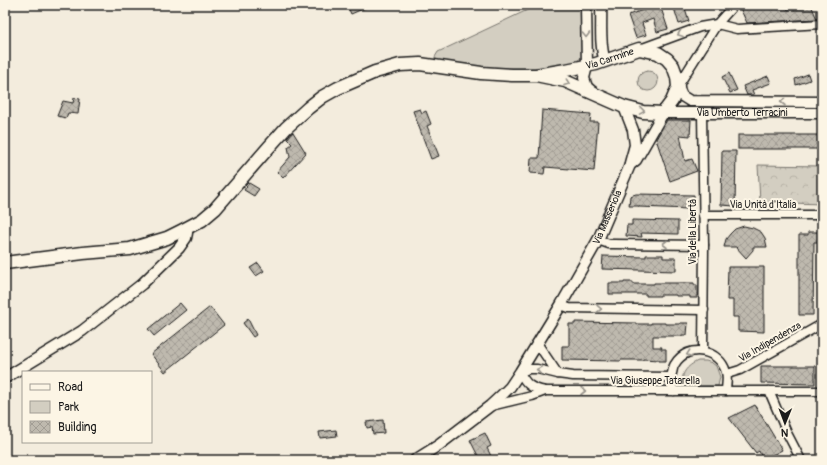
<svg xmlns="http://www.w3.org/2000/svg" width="827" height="465" font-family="Pangolin,sans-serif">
<defs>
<pattern id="forest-crowns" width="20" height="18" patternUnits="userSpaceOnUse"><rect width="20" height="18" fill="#d3cec1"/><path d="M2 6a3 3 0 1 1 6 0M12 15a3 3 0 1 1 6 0" fill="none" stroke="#b5b0a5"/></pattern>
<pattern id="building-cross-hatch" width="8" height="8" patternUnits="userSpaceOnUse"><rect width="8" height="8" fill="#beb9ae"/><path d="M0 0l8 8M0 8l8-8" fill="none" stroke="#a39e95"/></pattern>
</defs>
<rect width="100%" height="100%" fill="#f3ecdd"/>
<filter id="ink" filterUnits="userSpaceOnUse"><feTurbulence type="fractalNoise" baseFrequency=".025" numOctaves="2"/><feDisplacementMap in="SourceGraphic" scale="8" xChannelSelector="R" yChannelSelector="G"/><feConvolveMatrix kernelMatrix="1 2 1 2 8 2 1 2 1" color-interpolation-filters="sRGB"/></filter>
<g filter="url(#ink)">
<!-- green -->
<g fill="#d3cec1" stroke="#78756e">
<path d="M538 5H581L582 56 581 58 572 64 535 68H488L466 67 435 60V57L438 52Z"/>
<circle cx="648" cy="81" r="10"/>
<path d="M698 361H706L712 363 716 366 720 377 718 386H685C678 375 688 365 698 361Z"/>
</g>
<!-- forest -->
<path fill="url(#forest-crowns)" stroke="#78756e" d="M758 165 822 166V204L760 202Z"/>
<!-- building -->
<g fill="url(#building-cross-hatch)" stroke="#1c1c1c">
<path d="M347 5H372L351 14Z"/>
<path d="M659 5H660L668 29 657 32 653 19 642 23 646 35 636 38 628 15Z"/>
<path d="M673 5H684L689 21 679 24Z"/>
<path d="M745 5H785L788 10 798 5H811L817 19 747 23 740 8Z"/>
<path d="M729 73 737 90 730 93 722 77Z"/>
<path d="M808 74 810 80 796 85 795 79Z"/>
<path d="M768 76 771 83 752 90 754 95H747L743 86Z"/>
<path d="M74 98 80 99 78 114 68 113 66 118 57 116 63 101 73 103Z"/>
<path d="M420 109 422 113 426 111 431 124 427 126 439 156 431 159 413 111Z"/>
<path d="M542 110 591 114 590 122H598L594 171 545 167 544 174 530 173 531 158H539Z"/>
<path d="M667 120H691L690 136 680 135 685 161 692 159 697 171 670 181 656 139Z"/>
<path d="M293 132 306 153 283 178 277 172 290 157 288 147 292 144 287 139Z"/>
<rect x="738" y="135" width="84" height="14"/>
<path d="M722 151H736L735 206 721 205Z"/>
<path d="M249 183 259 189 254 196 244 190Z"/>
<path d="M636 194 694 195V203L689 209 639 207V206H629L630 196Z"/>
<path d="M632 220 678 221V234L641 233 642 237 626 236 627 225H632Z"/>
<path d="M744 226 753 228 761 232 765 238 767 247H753V250L746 258 736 247H724L726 239 730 234 735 229Z"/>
<path d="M808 232H822V240H818V242H814L813 315H799V235H808Z"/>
<path d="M646 255H663V258H676V271L602 269 603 256 646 257Z"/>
<path d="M258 263 264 271 256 276 250 268Z"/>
<path d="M728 267H764V332L738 331V317H733V300H727Z"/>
<path d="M624 282H633V284H654V283H694V285H697V298H690V296H676V295H660V296H646V294H609V283H624Z"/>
<path d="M180 303 186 310 154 336 148 329Z"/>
<path d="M210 307 224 325 165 372 151 354Z"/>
<path d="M248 319 256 335 253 337 243 323Z"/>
<path d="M575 322 636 323V324H651V323H665V324H680V323H688L687 335H682V336H653V347H662L661 349H666V361H659V360L643 359V360H621V361L562 360V346H569V324H575Z"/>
<path d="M761 366H815V384L761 383Z"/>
<path d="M755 405 782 450 763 460 759 451 756 453 729 418Z"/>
<path d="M383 420 384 433 373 434 372 427 367 428 366 422Z"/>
<path d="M336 430 337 436 320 438 319 432Z"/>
<path d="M485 433 491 446 487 448 492 458 488 460H480L470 440Z"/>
</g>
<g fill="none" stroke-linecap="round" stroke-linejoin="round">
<defs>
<g id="minor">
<path d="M640 49 700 27 717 24 737 29 822 24"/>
<path d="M678 86 717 24 734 5"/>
<path d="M702 113 704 245 703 351"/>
<path d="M703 215H816L822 213"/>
<path d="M598 240 609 244H613L704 245"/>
<path d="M561 305 569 308 704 310"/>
<path d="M537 343 558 374"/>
<path d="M727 374 740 370 822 324"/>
<path d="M545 391C531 388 526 385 520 372L529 369H537L558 374 573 376 671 377"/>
<path d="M674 391C671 384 670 380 672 373 673 370 673 366 675 364 688 342 720 350 726 372 728 378 726 385 726 391"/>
<path d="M769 391 787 433 801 460"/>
<path d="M491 406 532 396 545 391H822"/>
</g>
<g id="tertiary">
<path d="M586 5 587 66 584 78 587 87 594 93"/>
<path d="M601 5C602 23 599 44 605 61"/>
<path d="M678 87 682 96 690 101 822 102"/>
<path d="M624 107 633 130 635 145 630 163"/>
<path d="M5 378 82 331 142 284 179 248 186 238 187 233V228"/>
<path id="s1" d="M415 460 439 445 490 406 505 392 510 387 520 372 561 305 598 240 630 165 636 160 663 113H822"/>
</g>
<g id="secondary">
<path id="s2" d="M5 263 83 253 130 249 167 238 181 231 202 220 215 209 269 147 286 128 308 108 322 97 338 88 375 72 400 65 420 64 481 73 512 75H536L566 70 596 64 639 49 658 53 667 59 673 66 677 77 678 87 672 101 663 113 643 112 624 107 565 81 536 75"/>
</g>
</defs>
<!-- minor casing -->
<use href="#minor" stroke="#1c1c1c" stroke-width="11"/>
<!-- tertiary casing -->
<use href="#tertiary" stroke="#1c1c1c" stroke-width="13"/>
<!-- secondary casing -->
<use href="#secondary" stroke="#1c1c1c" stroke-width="15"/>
<!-- minor -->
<use href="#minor" stroke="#fcf5e5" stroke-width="8"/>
<!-- tertiary -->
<use href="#tertiary" stroke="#fcf5e5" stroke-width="10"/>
<!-- secondary -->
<use href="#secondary" stroke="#fcf5e5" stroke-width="12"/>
</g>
<!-- one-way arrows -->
<defs><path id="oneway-chevron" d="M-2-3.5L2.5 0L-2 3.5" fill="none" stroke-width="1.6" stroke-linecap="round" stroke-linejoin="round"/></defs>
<g stroke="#97938b">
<use href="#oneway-chevron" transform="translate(680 34) rotate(160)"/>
<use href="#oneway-chevron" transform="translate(586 35) rotate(89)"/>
<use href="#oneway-chevron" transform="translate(567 83) rotate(20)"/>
<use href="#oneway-chevron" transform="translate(783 102) rotate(180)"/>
<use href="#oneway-chevron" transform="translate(642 111) rotate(9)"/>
<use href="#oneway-chevron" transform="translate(665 244) rotate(-180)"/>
<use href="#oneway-chevron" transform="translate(599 309) rotate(1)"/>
<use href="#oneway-chevron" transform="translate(689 354) rotate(161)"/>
<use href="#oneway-chevron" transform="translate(539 370) rotate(-170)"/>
<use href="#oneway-chevron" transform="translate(583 391)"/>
</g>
</g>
<g text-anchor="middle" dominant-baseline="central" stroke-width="4" stroke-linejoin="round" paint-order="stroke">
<!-- street labels -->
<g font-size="10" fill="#1c1c1c" stroke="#fcf5e5">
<text stroke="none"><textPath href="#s2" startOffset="673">Via Carmine</textPath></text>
<text stroke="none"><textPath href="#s1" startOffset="514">Via Umberto Terracini</textPath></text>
<text x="763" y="205">Via Unità d'Italia</text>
<text stroke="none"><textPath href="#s1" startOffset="316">Via Masseriola</textPath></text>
<text transform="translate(693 232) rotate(-90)">Via della Libertà</text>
<text transform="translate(770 342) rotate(-30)">Via Indipendenza</text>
<text x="655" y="381">Via Giuseppe Tatarella</text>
</g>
</g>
<!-- margin -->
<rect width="827" height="465" fill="none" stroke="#fcf5e5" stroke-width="20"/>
<rect x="10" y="10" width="807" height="445" fill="none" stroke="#1c1c1c" stroke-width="1.5" filter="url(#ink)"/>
<!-- legend -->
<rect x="22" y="371" width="130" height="72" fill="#fcf5e5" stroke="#a29e95"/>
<rect x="30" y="384" width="20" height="6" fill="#fcf5e5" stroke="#a29e95"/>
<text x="58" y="391" font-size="12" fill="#1c1c1c">Road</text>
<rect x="30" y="401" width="20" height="12" fill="#d3cec1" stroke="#a29e95"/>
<text x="58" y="411" font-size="12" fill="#1c1c1c">Park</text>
<rect x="30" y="421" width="20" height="12" fill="url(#building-cross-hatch)" stroke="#a29e95"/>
<text x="58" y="431" font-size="12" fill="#1c1c1c">Building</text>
<!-- north arrow -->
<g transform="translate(785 423) rotate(181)" stroke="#fcf5e5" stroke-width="3" paint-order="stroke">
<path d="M0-3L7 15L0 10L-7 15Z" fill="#1c1c1c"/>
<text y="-6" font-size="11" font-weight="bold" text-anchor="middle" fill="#1c1c1c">N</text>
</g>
</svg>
